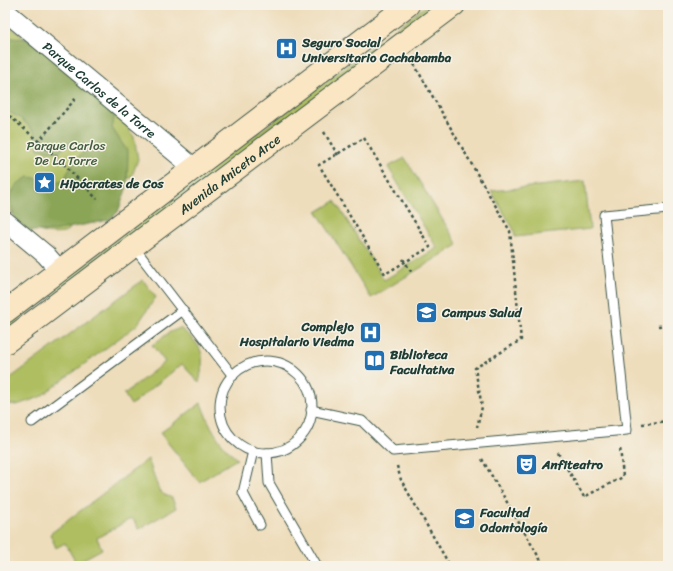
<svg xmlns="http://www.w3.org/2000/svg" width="673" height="571" font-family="Sriracha,sans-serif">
<rect width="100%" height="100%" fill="#f7f3e8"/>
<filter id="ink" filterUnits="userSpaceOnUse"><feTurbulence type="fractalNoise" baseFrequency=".025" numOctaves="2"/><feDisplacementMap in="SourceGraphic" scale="8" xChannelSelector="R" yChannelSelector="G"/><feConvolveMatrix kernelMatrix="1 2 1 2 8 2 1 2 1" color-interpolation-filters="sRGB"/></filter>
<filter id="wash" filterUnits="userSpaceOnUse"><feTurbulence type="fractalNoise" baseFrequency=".012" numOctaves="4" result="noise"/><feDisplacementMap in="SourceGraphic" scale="16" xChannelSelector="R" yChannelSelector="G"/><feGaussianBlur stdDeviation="0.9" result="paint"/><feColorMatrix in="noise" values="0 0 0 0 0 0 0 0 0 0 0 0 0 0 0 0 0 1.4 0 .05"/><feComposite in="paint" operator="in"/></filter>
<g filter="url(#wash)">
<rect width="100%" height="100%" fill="#edb"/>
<!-- green -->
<g fill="#afbe60" stroke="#677e4a">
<path d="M427 5H438L5 332V324Z"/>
<path d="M5 22 123 120 134 137 138 159 132 176 64 233C36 237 25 223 5 207Z"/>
<path d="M405 158 458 245 371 298 317 212 335 201 384 280 437 248 388 167Z"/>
<path d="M585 181 590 229 515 237 514 230 491 191Z"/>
<path d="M143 280 156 297 137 325 40 397 17 405 5 404V382Z"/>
<path d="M180 328C205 347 205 355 199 383L182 364 131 405 124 394 165 362 152 345 170 332Z"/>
<path d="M201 403C209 425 218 443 237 459L199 482 160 433Z"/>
<path d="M148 459 159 490 163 494 172 498 176 508 139 529 132 518 97 538 102 549 76 563 65 543 56 548 50 534Z"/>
</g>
<!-- forest -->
<path fill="#8ba556" stroke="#557145" d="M5 35 10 38 52 40 116 110 112 128 128 152 127 187 118 212 109 220 53 231H27L14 219 10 197 16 185 28 177 63 182 72 164 85 150 75 139 59 152 38 149 34 131 20 118 5 110Z"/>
</g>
<g filter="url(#ink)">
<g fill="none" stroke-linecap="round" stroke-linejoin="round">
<defs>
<g id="lane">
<path d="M133 246 233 376"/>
<circle cx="266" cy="407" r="46"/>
<path d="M311 410 362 421 393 451 627 430 604 215 668 209"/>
<path d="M32 422 183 310"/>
<path d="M253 451 243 493 260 525"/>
<path d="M267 453 269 483 317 566"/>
</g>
<g id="street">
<path id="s1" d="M5 11 194 168"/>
<path d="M5 221 46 255 60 271"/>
</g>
<g id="secondary">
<path d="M5 312 408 5"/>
<path id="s2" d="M5 343 454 5"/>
</g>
</defs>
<!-- lane casing -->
<use href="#lane" stroke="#3e5548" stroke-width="11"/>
<!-- street casing -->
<use href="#street" stroke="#3e5548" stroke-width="21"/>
<!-- secondary casing -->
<use href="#secondary" stroke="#3e5548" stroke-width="24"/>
<!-- path -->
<g stroke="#3e5548" stroke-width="2.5" stroke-dasharray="3 3" stroke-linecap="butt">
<path d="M501 5 503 9"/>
<path d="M414 64 510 231 521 340 475 368 482 407 477 427"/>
<path d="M5 112 61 161 97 199"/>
<path d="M324 132 339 157"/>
<path d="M364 138 430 247 385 274 319 165Z"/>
<path d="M38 142 77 97"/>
<path d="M403 259 412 273"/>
<path d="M658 326 668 325"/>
<path d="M642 424 668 421"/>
<path d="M558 453 584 497 623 477 620 447"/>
<path d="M482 459 544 566"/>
<path d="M397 466 401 480 450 566"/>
</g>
<!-- lane -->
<use href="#lane" stroke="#fff" stroke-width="9"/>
<!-- street -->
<use href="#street" stroke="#fff" stroke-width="19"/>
<!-- secondary -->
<use href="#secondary" stroke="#fbe6c3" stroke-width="22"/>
</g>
</g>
<!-- icons -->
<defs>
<symbol id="hospital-square" viewBox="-11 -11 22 22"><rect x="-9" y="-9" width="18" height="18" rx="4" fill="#1f6fb2" stroke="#f7f3e8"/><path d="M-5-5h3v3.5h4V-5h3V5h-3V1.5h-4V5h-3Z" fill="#fff"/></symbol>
<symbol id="sight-square" viewBox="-11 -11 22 22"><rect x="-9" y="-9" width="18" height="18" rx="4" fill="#1f6fb2" stroke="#f7f3e8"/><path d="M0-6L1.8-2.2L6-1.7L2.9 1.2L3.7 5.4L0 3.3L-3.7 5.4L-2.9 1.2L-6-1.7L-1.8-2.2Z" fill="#fff"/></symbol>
<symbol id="university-square" viewBox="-11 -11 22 22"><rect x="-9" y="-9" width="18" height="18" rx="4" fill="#1f6fb2" stroke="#f7f3e8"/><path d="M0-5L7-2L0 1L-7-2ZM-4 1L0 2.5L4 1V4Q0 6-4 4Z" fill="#fff"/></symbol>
<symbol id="library-square" viewBox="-11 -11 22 22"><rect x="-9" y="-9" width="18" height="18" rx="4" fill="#1f6fb2" stroke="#f7f3e8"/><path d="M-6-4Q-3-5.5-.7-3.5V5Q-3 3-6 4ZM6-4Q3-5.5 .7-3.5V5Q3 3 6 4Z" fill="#fff"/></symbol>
<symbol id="theatre-square" viewBox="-11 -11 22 22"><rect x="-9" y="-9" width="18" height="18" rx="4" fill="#1f6fb2" stroke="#f7f3e8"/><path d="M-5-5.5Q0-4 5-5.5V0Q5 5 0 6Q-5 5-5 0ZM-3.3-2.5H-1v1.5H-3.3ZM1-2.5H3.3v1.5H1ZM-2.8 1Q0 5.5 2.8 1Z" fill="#fff"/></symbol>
</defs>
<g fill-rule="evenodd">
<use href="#hospital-square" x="274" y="36" width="25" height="25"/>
<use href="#sight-square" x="32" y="170" width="25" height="25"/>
<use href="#university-square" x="414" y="300" width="25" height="25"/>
<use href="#hospital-square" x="358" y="320" width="25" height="25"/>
<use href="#library-square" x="362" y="348" width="25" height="25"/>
<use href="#theatre-square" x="514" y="452" width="25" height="25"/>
<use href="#university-square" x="452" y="506" width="25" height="25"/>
</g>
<g text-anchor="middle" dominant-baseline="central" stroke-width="3" stroke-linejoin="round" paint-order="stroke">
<!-- poi labels -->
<g font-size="13" font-weight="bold" fill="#1f3d34" stroke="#f7f3e8" text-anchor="start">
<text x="302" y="42">Seguro Social<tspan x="302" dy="15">Universitario Cochabamba</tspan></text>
<text x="60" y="183">Hipócrates de Cos</text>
<text x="442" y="312">Campus Salud</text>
<text x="354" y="326" text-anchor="end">Complejo<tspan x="354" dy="15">Hospitalario Viedma</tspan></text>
<text x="390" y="354">Biblioteca<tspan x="390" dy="15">Facultativa</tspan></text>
<text x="542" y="464">Anfiteatro</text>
<text x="480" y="512">Facultad<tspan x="480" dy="15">Odontología</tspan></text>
</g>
<!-- street labels -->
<g font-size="13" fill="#1f3d34" stroke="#f7f3e8">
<text stroke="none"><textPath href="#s1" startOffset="123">Parque Carlos de la Torre</textPath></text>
<text stroke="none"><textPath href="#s2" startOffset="281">Avenida Aniceto Arce</textPath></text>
</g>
<!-- park labels -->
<g font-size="13" fill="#435d3f" stroke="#f7f3e8">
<text x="66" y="145">Parque Carlos<tspan x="66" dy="15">De La Torre</tspan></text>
</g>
</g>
<!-- margin -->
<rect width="673" height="571" fill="none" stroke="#f7f3e8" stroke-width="20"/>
</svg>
